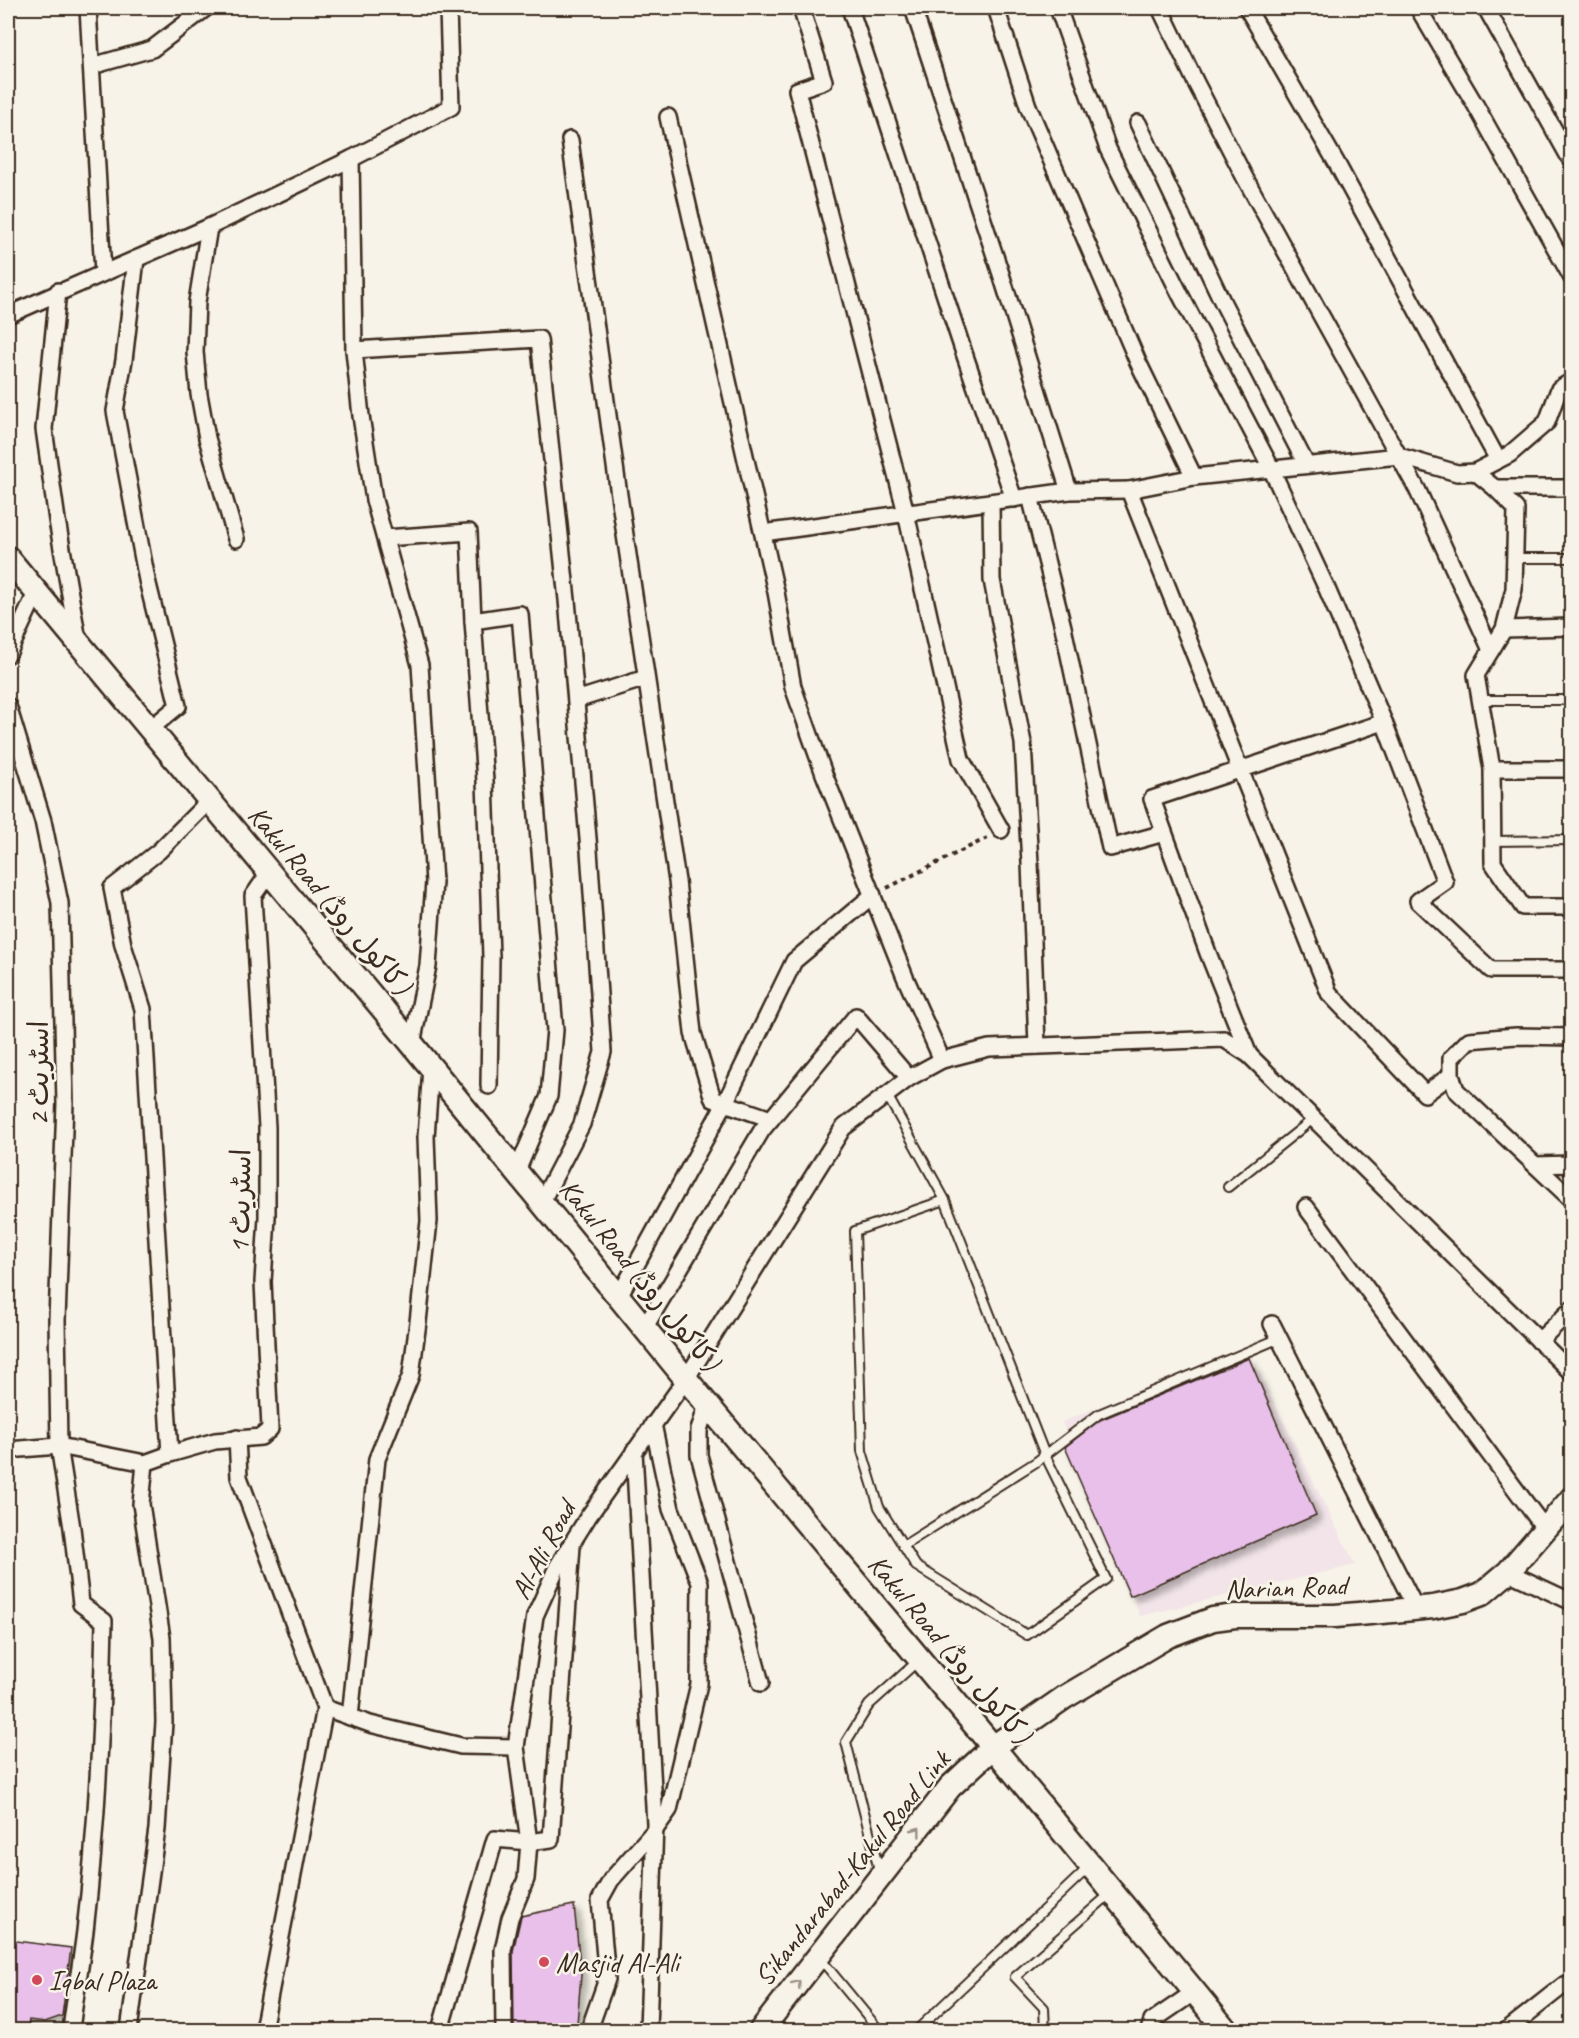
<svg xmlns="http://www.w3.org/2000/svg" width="1579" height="2038" font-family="Caveat,'Playpen Sans Arabic',sans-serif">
<defs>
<filter id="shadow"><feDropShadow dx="5.5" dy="5.5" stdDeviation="3" flood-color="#0004"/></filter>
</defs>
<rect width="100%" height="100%" fill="#f7f3e8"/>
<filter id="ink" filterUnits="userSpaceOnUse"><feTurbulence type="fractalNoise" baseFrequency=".0167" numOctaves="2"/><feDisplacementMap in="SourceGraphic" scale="12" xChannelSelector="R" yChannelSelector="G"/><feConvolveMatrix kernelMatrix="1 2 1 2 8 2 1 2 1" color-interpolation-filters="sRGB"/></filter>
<g filter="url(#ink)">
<!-- built -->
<path fill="#f2e4e8" d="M1246 1346 1355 1565 1140 1616 1062 1422Z"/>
<!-- building -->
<g fill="#e8c0e9" stroke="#3b2a1e" stroke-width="1.5" filter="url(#shadow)">
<path d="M1249 1358 1316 1515 1130 1596 1065 1447 1100 1420Z"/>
<path d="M574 1905 581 1975 577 2024 536 2031H514L513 1951 521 1916Z"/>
<path d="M8 1940 71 1948 62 2016 45 2022 29 2020 28 2029 8 2027Z"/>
</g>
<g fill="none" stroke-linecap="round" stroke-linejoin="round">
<defs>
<g id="service">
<path d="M1515 558H1572"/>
<path d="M1480 700H1572"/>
<path d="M1492 841 1572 840"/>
<path d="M887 1095 945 1200 855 1231 862 1451 879 1507 916 1566 1027 1635 1106 1579 1045 1455 945 1200"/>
<path d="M1228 1187 1313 1119"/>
<path d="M903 1546 1036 1462 1099 1414 1280 1338"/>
<path d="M879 1870 846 1742 869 1705 919 1660"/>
<path d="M819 1957 879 2030"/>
<path d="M917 2030 1090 1866"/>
<path d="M1045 2030 1044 2008 1015 1977 1111 1893"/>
</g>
<g id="minor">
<path d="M88 8 103 273"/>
<path d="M801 8 824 81 797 90 906 513 961 759 1001 830"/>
<path d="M850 8 962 347 1014 499"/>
<path d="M913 8 1001 274 1069 491 1129 490"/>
<path d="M996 8 1028 106 1138 362 1194 477"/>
<path d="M1058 8 1108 149 1180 294 1268 462 1327 589 1384 722 1445 882 1418 901 1491 970H1572"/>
<path d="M1160 8 1196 83 1245 178 1417 489 1491 650"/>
<path d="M1247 8 1336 162 1498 460"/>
<path d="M1418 8 1476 106 1572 278"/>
<path d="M1486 8 1572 162"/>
<path d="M92 66 152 49 206 8"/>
<path d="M668 117 776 592 793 687 824 774 905 977 942 1060"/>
<path d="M1138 123 1223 303 1306 464"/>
<path d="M570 140 619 495 677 881 693 1033 713 1099 771 1119"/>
<path d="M351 159 354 350 361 416 374 500 420 665 434 882 428 966 412 1044"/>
<path d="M209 227 197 302 195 352 199 394 207 438 236 539"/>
<path d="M136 259 124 360 115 411 147 580 178 706 150 729"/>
<path d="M58 291 44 429 57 520 78 640"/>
<path d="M8 315 209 227 351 159 451 107 448 8"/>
<path d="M354 350 539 339 567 600 589 850 603 1052 582 1124 541 1203"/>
<path d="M1475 472 1495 488 1516 509 1514 589 1504 629 1476 675 1492 769 1493 863 1523 907H1572"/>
<path d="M1495 488H1572"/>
<path d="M1030 496 1063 627 1110 848 1164 833"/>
<path d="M991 502 992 580 1023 743 1030 863 1037 1046"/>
<path d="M763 533 1069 491"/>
<path d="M385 538 469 532 473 621 520 614 555 1030 549 1096 517 1171"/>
<path d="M473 621 485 781 491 957 489 1086"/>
<path d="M1504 629 1572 627"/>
<path d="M8 654 36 593"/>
<path d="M576 700 646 678"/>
<path d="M8 706 43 821 60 903 65 1103 57 1320 59 1446 72 1528 81 1604 104 1621C102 1724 97 1828 85 1931 81 1964 75 1997 71 2030"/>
<path d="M1492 769H1572"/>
<path d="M1572 1037 1516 1036 1469 1040 1451 1058V1075L1456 1090 1572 1200"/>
<path d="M1249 1055 1208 953 1152 799 1384 722"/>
<path d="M1451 1075 1425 1094 1329 993 1129 490 1194 477 1399 456 1457 473 1475 472 1510 454 1547 422 1559 389 1572 381"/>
<path d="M1535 1165 1572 1164"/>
<path d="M1306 1207 1545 1529"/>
<path d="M619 1296 725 1103 794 961 873 895"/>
<path d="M1272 1324 1416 1609"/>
<path d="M645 1327 762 1130 856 1016 909 1078"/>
<path d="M1539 1341 1572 1309"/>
<path d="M707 1405 699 1430V1455L761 1683"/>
<path d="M237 1438 239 1477 325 1708 263 2030"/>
<path d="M8 1450 59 1446 145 1463 170 1454 215 1441 261 1437 270 1429 263 1282 267 1217V1127L253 896 269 873"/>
<path d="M634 1451 655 1824 648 2030"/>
<path d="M170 1454 143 1009 123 945 112 888 159 851 209 801"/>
<path d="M1508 1572 1572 1602"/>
<path d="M325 1708 370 1724 461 1746 516 1747"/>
<path d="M350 1717 377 1459 411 1375 418 1322 429 1221 426 1137 431 1068"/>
<path d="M129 2030 157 1829 164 1722 162 1638 141 1504 145 1463"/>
<path d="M440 2030 495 1839 529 1842 551 1839 572 1546"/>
<path d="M504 2030 503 1950 510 1918 526 1879 529 1842 516 1747 535 1616 557 1567 588 1517 686 1379 843 1128 909 1078 942 1060 989 1048 1224 1039 1249 1055 1572 1373"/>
<path d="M589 2030 607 1979 600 1900 611 1880 654 1831 669 1810 699 1684 700 1583 671 1509 653 1424"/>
<path d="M1149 2030 1152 2021 1193 1993"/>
<path d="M1507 2030 1564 1985"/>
</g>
<g id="secondary">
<path d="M8 558 412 1044 686 1379 993 1747 1226 2030"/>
<path d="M761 2030 950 1787 993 1747 1065 1697 1168 1636 1213 1619 1235 1616H1335L1393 1611 1433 1607 1463 1601 1482 1594 1508 1572 1572 1498"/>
</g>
</defs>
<!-- service casing -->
<use href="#service" stroke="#3b2a1e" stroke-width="12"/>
<!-- minor casing -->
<use href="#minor" stroke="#3b2a1e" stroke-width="20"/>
<!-- secondary casing -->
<use href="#secondary" stroke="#3b2a1e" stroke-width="27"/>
<!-- path -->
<path stroke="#3b2a1e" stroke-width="4" stroke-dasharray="4.5 4.5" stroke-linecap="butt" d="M887 888 987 838"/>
<!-- service -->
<use href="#service" stroke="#f7f3e8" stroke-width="8"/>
<!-- minor -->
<use href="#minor" stroke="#f7f3e8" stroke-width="15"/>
<!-- secondary -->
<use href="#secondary" stroke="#f7f3e8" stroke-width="22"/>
</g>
<!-- one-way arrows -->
<defs><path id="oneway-chevron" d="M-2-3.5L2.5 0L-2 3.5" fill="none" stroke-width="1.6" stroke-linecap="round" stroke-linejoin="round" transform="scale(1.5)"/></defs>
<g stroke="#998e83">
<use href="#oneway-chevron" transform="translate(917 1831) rotate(-53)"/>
<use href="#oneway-chevron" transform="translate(797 1984) rotate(-52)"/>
</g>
</g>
<!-- markers -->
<g fill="#d1495b" stroke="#f7f3e8" stroke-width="2">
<circle cx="544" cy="1962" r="6"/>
<circle cx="37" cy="1980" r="6"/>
</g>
<g text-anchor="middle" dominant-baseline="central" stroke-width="5" stroke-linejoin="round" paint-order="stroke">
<!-- street labels -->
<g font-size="28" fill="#3b2a1e" stroke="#f7f3e8">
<text transform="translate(330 900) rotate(50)">Kakul Road (کاکول روڈ)</text>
<text transform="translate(38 1073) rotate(-90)">اسٹریٹ 2</text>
<text transform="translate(240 1201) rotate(-89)">اسٹریٹ 1</text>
<text transform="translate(640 1275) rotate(51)">Kakul Road (کاکول روڈ)</text>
<text transform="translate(543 1550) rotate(-62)">Al-Ali Road</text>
<text transform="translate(1286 1587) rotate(-2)">Narian Road</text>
<text transform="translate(950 1649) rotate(50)">Kakul Road (کاکول روڈ)</text>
<text transform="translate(852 1868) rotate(-51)">Sikandarabad-Kakul Road Link</text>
</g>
<!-- poi labels -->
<g font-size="28" fill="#3b2a1e" stroke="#f7f3e8" text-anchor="start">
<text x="556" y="1962">Masjid Al-Ali</text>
<text x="49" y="1980">Iqbal Plaza</text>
</g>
</g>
<!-- margin -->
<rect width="1579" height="2038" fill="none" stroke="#f7f3e8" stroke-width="30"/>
<rect x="15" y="15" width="1549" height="2008" fill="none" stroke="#3b2a1e" stroke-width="2" filter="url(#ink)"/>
</svg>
